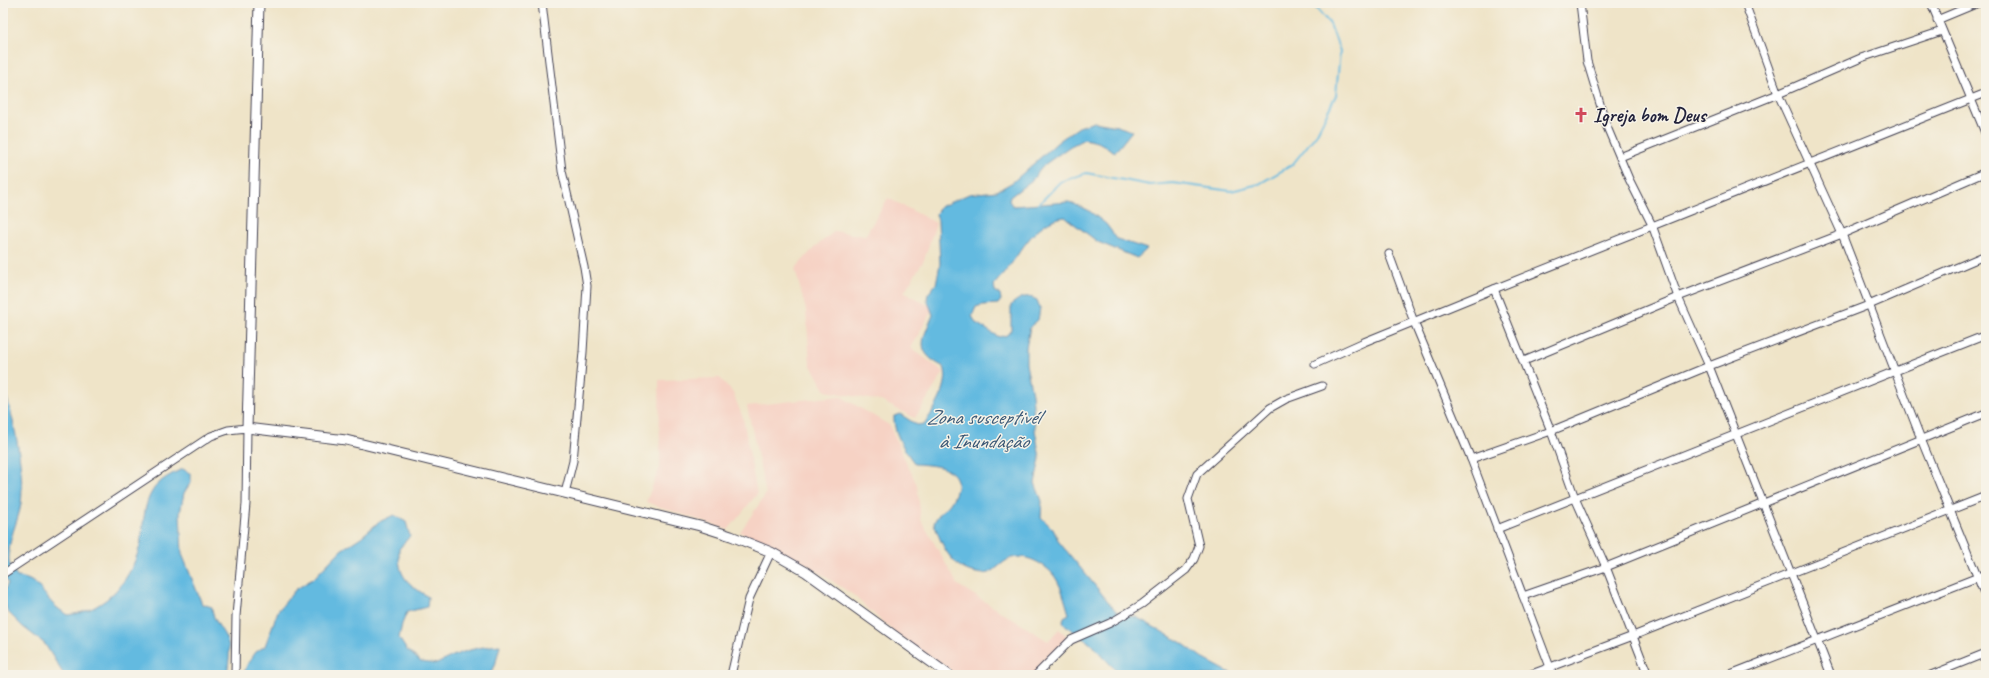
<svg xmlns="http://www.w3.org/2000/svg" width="1989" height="678" font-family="Caveat,sans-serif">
<rect width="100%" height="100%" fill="#f7f3e8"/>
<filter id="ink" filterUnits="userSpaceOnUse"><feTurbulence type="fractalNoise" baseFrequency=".025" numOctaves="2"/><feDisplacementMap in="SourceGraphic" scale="8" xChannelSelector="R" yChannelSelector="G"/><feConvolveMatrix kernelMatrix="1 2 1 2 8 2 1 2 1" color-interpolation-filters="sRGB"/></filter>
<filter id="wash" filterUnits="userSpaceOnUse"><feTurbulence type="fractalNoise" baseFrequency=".012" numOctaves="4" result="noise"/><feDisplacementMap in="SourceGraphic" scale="16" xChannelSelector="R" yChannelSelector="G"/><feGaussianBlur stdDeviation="0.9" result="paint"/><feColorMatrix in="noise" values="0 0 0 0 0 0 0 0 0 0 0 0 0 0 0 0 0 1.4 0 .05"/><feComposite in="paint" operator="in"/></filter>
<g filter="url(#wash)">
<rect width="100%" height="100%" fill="#efe4c8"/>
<!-- built -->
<g fill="#f6d2c4">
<path d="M888 198 936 223 924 260 904 292 933 308 911 348 944 372 915 418 881 401 826 391 810 364 806 310 795 269 814 248 835 231 865 236Z"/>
<path d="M720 378 733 393 743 418 757 494 728 530 646 502 660 467 659 380Z"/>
<path d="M840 396 889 425 917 485 921 520 958 585 1048 641 1059 629 1069 638 1034 675H958L896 634 852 594 806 564 740 532 766 494 747 406Z"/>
</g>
<!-- water -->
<g fill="#63bae0" stroke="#426e8e">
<path d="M1094 122 1117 126 1132 131 1115 152 1098 142 1084 139 1069 147 1044 165 1032 180 1010 197 1009 201 1013 206 1069 202 1088 210 1106 224 1117 239 1147 249 1137 258 1098 242 1065 217C1032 220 1019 259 998 280L994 285 995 291 1000 294 1001 300 998 304 982 305 976 307 972 316 976 323 999 337 1007 335 1011 330V305C1020 297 1026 294 1037 300L1040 308 1038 320 1030 327 1026 348V364L1032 394 1035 430 1040 458 1035 483 1042 501 1041 517 1053 529 1059 542 1116 611 1123 615 1136 617 1182 643 1204 659 1234 675H1123C1109 666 1100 651 1087 641 1079 634 1070 631 1063 622L1064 617 1069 614C1065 601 1061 582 1051 572 1041 562 1023 553 1009 559 1002 562 996 570 989 573 985 574 980 574 977 573 952 570 941 544 934 523 939 511 946 510 951 502 971 469 939 465 915 464 905 451 893 433 894 416L900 414 917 425 924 424C934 411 951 384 944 367 914 352 922 340 933 315L927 299 928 294 936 284 940 264 938 221 936 214 940 207 969 194 997 191 1013 182 1059 141 1079 127Z"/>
<path d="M3 387C14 415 25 474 21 504 18 523 7 540 9 560 9 566 14 572 17 577 36 578 41 591 53 604 57 608 63 612 67 615 107 612 134 577 141 540 144 523 143 505 153 490 159 480 173 473 183 469L191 474V482L184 493 180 513 182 554 202 604 212 607C212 621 224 630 228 643 231 652 228 666 227 675H64L45 644 22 626 7 611 3 594 8 583 3 576Z"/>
<path d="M394 515 406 522 410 536 399 549C398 577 406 582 428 597L427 607 407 612 402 624 399 638 406 649 421 662 437 664C458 652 476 647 500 645L495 666 489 675H243L248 663 256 652 265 646 278 611 295 590 314 578 341 550 361 537 379 522Z"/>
</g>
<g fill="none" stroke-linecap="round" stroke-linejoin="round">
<!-- stream -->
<path stroke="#63bae0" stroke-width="2" d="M1037 206 1060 182 1086 173 1150 185 1173 183 1231 191 1259 184 1292 165 1316 135 1336 95 1340 51 1330 24 1316 8 1308 3"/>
</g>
</g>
<g filter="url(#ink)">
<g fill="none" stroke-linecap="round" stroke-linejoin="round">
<defs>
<g id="minor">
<path d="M542 3 562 171 584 267 587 286 583 352 573 461 565 493"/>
<path d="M1580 3 1587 61 1607 127 1629 179 1652 225 1678 297 1709 366 1831 675"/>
<path d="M1745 3 1778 94 1842 234 1921 439 1986 598"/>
<path d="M1931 3 1986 135"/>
<path d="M1937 20 1978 3"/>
<path d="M1620 157 1778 94 1861 58 1942 31"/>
<path d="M1389 254 1414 322 1471 459 1553 675"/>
<path d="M1494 289 1551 431 1575 498 1606 567 1648 675"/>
<path d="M1524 361 1678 297 1842 234 1986 172"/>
<path d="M1315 364 1364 342 1494 289 1986 93"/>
<path d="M1471 459 1551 431 1709 366 1869 305 1986 255"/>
<path d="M1497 529 1986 335"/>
<path d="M3 574 211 436 228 430 247 428 246 504 236 616 235 675"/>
<path d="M1523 596 1606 567 1986 413"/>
<path d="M731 675 749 599 771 552"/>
<path d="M1036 675 1071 640 1110 623 1142 604 1186 570 1194 559 1199 546 1188 499 1197 474 1270 408 1286 399 1322 386"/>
<path d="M1529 675 1633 636 1986 496"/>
<path d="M1728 675 1986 574"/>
<path d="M1931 675 1986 653"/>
</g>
<path id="major" d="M259 3 247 428 346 440 700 526 731 536 771 552 806 572 949 675"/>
</defs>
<!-- minor casing -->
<use href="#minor" stroke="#413f50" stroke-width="9"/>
<!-- major casing -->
<use href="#major" stroke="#413f50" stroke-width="11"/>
<!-- minor -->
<use href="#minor" stroke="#fff" stroke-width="7"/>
<!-- major -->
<use href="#major" stroke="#fff" stroke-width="9"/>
</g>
</g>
<!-- icons -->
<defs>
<symbol id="church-bare" viewBox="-9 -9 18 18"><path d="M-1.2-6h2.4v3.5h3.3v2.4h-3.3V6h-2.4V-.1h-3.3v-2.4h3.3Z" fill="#d1495b" stroke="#f7f3e8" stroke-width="2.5" paint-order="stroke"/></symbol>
</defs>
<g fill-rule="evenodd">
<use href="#church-bare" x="1570" y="104" width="22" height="22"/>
</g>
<g text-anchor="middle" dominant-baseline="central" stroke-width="3" stroke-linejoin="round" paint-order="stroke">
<!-- poi labels -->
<g font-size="20" font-weight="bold" fill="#22223b" stroke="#f7f3e8" text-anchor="start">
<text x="1593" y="115">Igreja bom Deus</text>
</g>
<!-- water labels -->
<g font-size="21" font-style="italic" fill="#395775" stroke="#f7f3e8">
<text x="983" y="417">Zona susceptivél<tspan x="983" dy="24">à Inundação</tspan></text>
</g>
</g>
<!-- margin -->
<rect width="1989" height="678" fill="none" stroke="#f7f3e8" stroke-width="16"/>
</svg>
